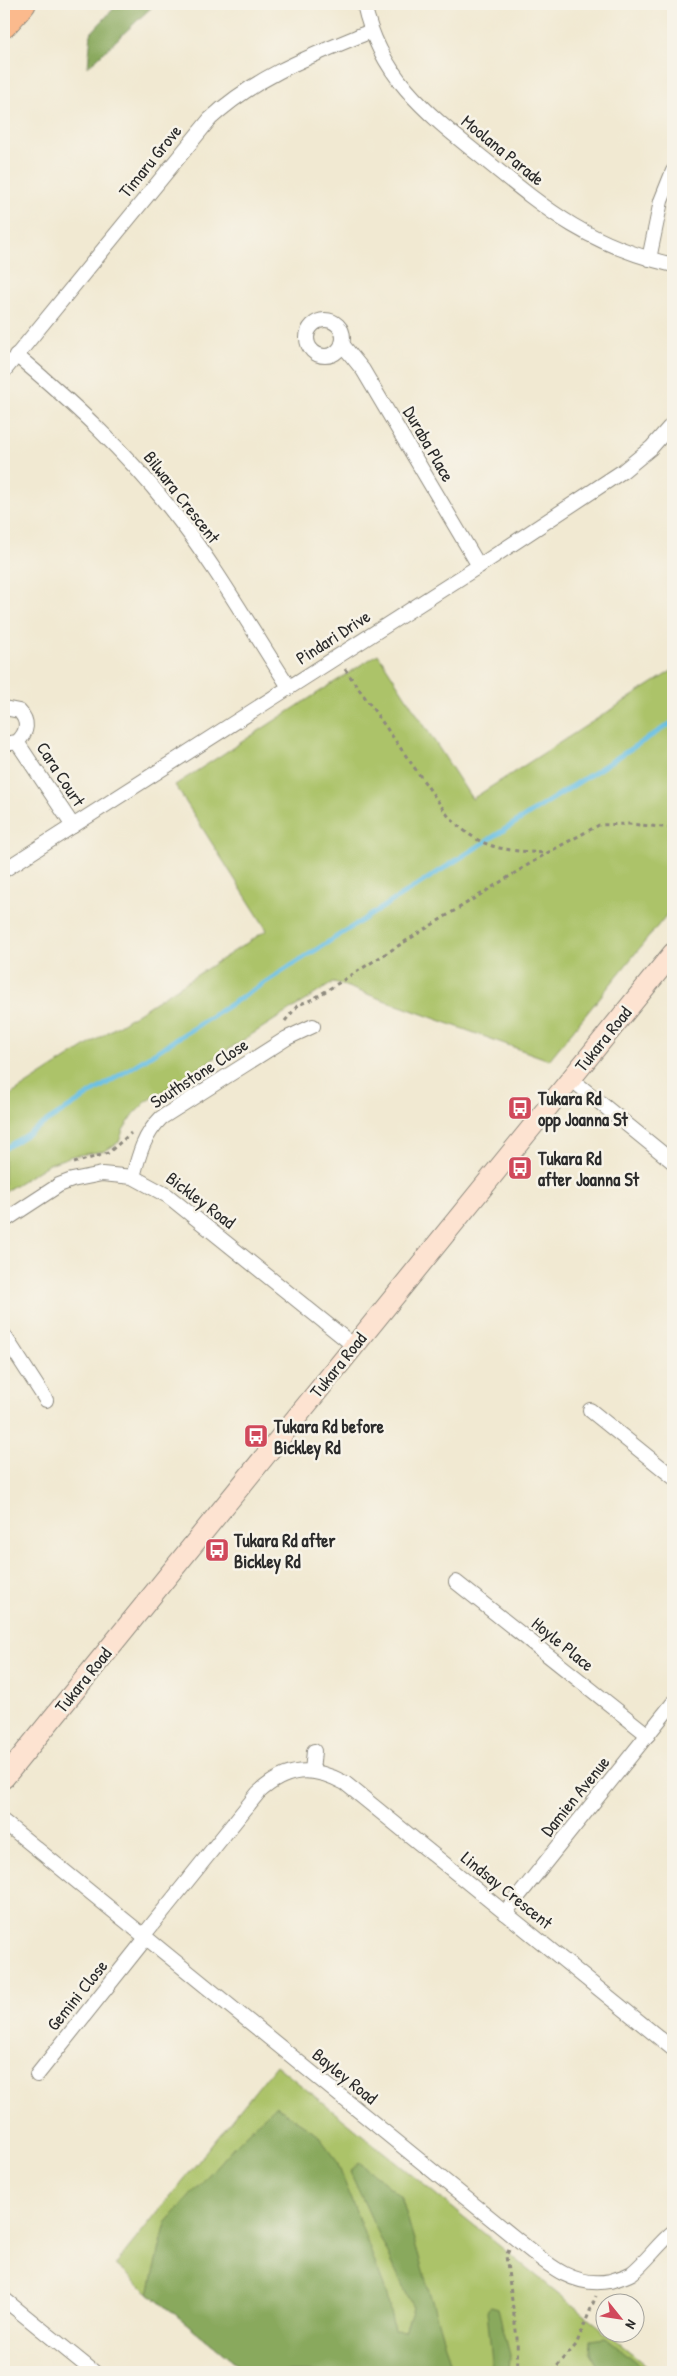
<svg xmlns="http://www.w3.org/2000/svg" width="677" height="2376" font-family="'Patrick Hand',sans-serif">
<rect width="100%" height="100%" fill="#f7f3e8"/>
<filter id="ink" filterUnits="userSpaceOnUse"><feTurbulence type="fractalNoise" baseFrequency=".02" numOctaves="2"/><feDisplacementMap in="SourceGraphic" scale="10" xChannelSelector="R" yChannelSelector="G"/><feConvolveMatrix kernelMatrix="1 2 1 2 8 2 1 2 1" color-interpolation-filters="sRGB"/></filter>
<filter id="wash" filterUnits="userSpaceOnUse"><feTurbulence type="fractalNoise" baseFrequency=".0096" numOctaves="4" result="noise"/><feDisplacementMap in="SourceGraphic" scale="20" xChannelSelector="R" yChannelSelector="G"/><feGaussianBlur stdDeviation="1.12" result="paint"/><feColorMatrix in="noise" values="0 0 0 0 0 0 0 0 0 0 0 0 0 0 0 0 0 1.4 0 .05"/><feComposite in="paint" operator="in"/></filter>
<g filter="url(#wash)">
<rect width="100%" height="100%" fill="#f1e9d2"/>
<!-- green -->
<g fill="#acc369" stroke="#6c774a">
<path d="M378 654 472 799 673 670V907L549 1060 334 982 146 1102 134 1114 123 1130 119 1142 105 1151 72 1156 49 1164 4 1192V1099L267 930 175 785Z"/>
<path d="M276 2065 601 2328 604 2334H608L655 2372H246L115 2265Z"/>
</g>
<!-- forest -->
<g fill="#89a95d" stroke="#5a6a44">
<path d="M118 4H155L88 67 91 33Z"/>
<path d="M275 2106 316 2133 336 2159 386 2292 394 2330 405 2331 413 2308 350 2172 359 2162 401 2196 453 2372H246L149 2293 166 2223 235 2145Z"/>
<path d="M491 2307 498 2309 510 2355 509 2372H493L487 2310Z"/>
<path d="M606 2338 648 2372H602L590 2353 591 2340Z"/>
</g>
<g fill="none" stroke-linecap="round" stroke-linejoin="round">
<!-- stream -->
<path stroke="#67bfe4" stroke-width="5" d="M4 1149 673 722"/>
</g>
</g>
<g filter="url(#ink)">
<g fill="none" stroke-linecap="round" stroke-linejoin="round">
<defs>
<g id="street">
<path d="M364 4C380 78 428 114 484 159 549 212 589 245 673 265"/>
<path d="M649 259 661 201 673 171"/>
<circle cx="325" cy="338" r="18"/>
<path d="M342 344 363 370 479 566"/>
<path d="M16 355C72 402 124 450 169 507 214 563 250 627 289 687"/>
<path d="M4 371 210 119C256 76 313 55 371 31"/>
<path d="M4 708 19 711C29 721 28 732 17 742L4 744"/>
<path d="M17 742 73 826"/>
<path d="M4 870 479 566 623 471 651 448 673 423"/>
<path d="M571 1079 673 1162"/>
<path d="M133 1177C139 1154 144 1135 161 1118L287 1038 313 1026"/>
<path d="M4 1221 59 1185 72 1180 102 1174 133 1177 168 1196 353 1345"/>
<path d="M4 1335 46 1400"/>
<path d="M590 1410 673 1477"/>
<path d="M456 1582 648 1735"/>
<path d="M312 1771 314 1751"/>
<path d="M4 1822 515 2238C543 2260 571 2289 610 2281 617 2279 625 2277 632 2273 647 2261 658 2244 673 2232"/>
<path d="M505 1913 673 1703"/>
<path d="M143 1936 258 1793C286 1767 312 1765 345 1783L673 2049"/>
<path d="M37 2075 146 1938"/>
<path d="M4 2299 94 2372"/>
</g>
<path id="secondary" d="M4 1778 673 953"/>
<path id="highway" d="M4 25 23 4"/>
</defs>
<!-- street casing -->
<use href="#street" stroke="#8e8a7e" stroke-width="16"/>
<!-- secondary casing -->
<use href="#secondary" stroke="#8e8a7e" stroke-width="22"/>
<!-- highway casing -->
<use href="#highway" stroke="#8e8a7e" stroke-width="27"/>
<!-- path -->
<g stroke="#8e8a7e" stroke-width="3" stroke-dasharray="4 4" stroke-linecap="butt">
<path d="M345 669 449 817C482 850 502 850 546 853"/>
<path d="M285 1021 298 1005 313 999 547 853 599 825 629 824 673 828"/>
<path d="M74 1163 108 1153 131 1133"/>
<path d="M509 2250 506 2256 517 2338 518 2372"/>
<path d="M552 2372 576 2345 596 2296"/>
</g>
<!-- street -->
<use href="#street" stroke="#fff" stroke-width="14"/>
<!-- secondary -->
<use href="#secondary" stroke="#fde3d1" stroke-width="20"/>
<!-- highway -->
<use href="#highway" stroke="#fbba8d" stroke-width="25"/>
</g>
</g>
<!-- icons -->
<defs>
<symbol id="bus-square" viewBox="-11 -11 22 22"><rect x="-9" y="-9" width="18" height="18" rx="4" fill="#d1495b" stroke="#f7f3e8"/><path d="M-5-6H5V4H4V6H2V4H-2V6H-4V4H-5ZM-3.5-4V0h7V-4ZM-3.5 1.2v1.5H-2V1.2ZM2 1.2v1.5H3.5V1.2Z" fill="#fff"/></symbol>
</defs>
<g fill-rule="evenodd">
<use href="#bus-square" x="506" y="1094" width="28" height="28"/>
<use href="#bus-square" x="506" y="1154" width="28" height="28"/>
<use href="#bus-square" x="242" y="1422" width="28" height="28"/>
<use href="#bus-square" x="203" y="1536" width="28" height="28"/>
</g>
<g text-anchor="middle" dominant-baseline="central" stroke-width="5" stroke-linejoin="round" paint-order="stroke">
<!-- street labels -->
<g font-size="18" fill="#2b2b2b" stroke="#f7f3e8">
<text transform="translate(503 150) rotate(39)">Moolana Parade</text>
<text transform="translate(150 161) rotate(-51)">Timaru Grove</text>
<text transform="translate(429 444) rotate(60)">Duraba Place</text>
<text transform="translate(182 497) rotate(52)">Bilwara Crescent</text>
<text transform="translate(333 637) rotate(-33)">Pindari Drive</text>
<text transform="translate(61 774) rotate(57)">Cara Court</text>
<text transform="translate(603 1039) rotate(-51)">Tukara Road</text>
<text transform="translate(199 1073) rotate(-33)">Southstone Close</text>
<text transform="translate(201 1200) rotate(37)">Bickley Road</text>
<text transform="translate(338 1365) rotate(-51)">Tukara Road</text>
<text transform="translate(563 1644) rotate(39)">Hoyle Place</text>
<text transform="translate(83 1680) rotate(-51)">Tukara Road</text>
<text transform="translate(575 1796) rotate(-51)">Damien Avenue</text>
<text transform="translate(507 1890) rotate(39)">Lindsay Crescent</text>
<text transform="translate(77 1995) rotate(-51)">Gemini Close</text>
<text transform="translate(345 2076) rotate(39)">Bayley Road</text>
</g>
<!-- poi labels -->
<g font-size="18" font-weight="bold" fill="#2b2b2b" stroke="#f7f3e8" text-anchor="start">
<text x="538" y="1098">Tukara Rd<tspan x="538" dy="21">opp Joanna St</tspan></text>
<text x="538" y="1158">Tukara Rd<tspan x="538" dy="21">after Joanna St</tspan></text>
<text x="274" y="1426">Tukara Rd before<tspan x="274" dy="21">Bickley Rd</tspan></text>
<text x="234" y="1540">Tukara Rd after<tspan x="234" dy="21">Bickley Rd</tspan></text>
</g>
</g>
<!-- margin -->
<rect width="677" height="2376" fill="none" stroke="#f7f3e8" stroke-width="20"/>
<!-- north arrow -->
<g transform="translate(620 2318) rotate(120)"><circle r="24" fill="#f7f3e8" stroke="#a5a39c"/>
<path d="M0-4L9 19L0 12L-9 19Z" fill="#d1495b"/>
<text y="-8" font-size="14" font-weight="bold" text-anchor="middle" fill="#2b2b2b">N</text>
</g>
</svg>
